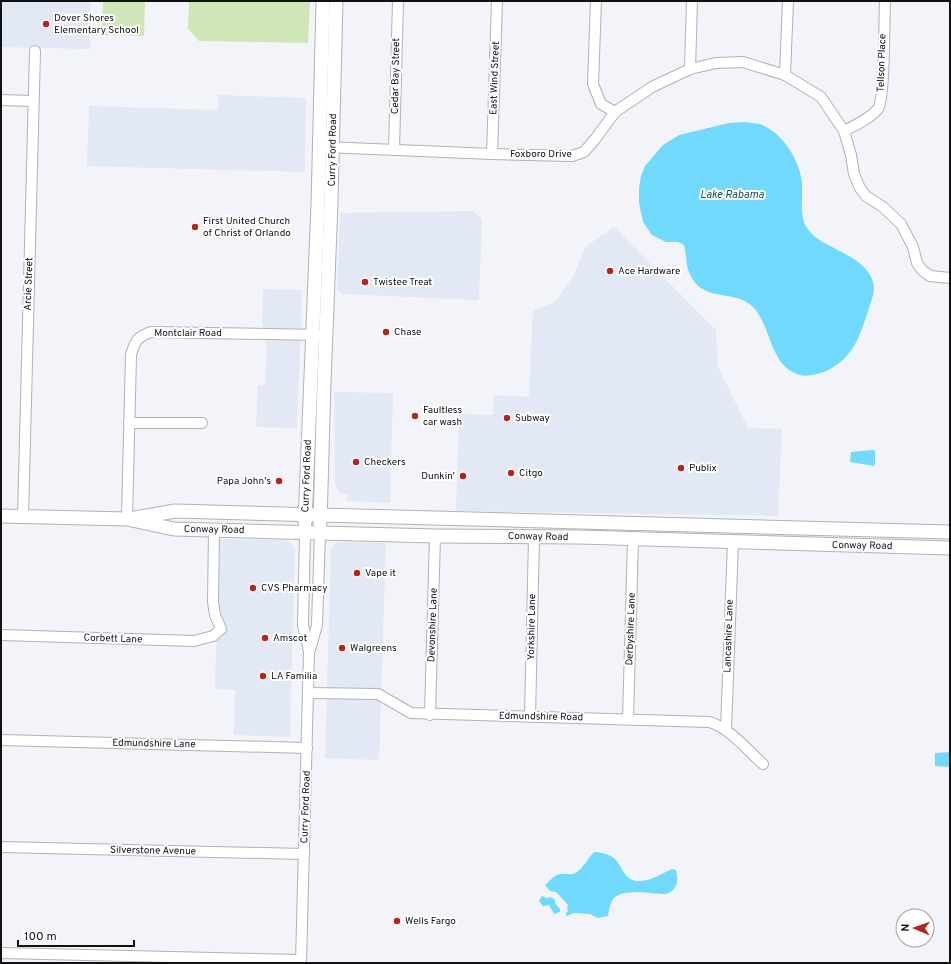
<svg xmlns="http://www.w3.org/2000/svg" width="951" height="964" font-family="Overpass,sans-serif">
<rect width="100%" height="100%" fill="#f2f4f9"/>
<!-- built -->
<g fill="#e2e8f4">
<path d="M1 1H91L90 49 1 47Z"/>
<path d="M218 95 306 98 305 172 87 166 89 106 218 110Z"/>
<path d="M473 211 482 219 479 300 344 294 337 290 340 213Z"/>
<path d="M614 227 716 330 718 367 748 428 782 429 778 516 456 511 459 414 493 415 494 395 529 397 533 310 555 302 574 275 585 247Z"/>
<path d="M263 289 302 290 297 428 256 427 258 385H265L267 346 262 323Z"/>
<path d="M334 392 393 393 390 503 347 501V494H341L335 484Z"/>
<path d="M219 539 287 540 295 548 290 737 234 735 235 690 215 689Z"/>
<path d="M337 542 386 543 379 760 325 758 331 548Z"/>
</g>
<!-- green -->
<g fill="#cfe7b6">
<path d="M103 1H145L144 36 102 35Z"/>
<path d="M189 1H310L308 43 199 41 188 29Z"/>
</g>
<!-- water -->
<g fill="#71dafc">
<path d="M745 122C750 123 755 123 760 124 782 132 800 160 802 183 803 195 800 210 804 222 814 249 860 250 872 279 877 290 871 301 868 311 859 339 852 360 824 372 817 374 807 377 800 375 769 367 772 325 752 306 734 289 702 303 690 274 685 264 687 255 684 245L678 242H666L652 235 643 222 639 203V188L641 176 645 166 663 145 679 135 729 123Z"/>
<path d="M873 450 875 451V464L874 466 850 462 851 452Z"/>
<path d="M950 752V767L935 766V753Z"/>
<path d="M594 852C601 852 609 854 615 859 623 868 625 882 640 881 653 880 661 874 672 869L676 870C679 881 677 891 666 894 653 894 623 888 614 898 610 903 609 910 608 916L598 918 590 914 574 913 566 916V913L568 911 567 909 568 905 556 892 550 891 545 885C550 881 555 874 561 874 567 873 572 876 577 872 584 867 588 858 594 852Z"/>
<path d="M542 896 545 897 547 899 549 897 553 898 555 900V903L560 909V912L554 914 549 905 543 906 539 901Z"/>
</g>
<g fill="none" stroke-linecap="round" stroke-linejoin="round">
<defs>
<g id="minor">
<path d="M596 1 593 84 601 104 615 112"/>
<path d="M690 69 692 1"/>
<path d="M785 75 788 1"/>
<path d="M1 100 33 101"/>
<path d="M844 131C856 125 869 119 878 109 885 99 884 18 885 1"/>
<path d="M325 147 492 154 572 156 584 152 596 138 615 112 652 87 690 69 716 63 743 62 785 75 821 97 844 131 851 155 854 174 860 188 866 196 883 207 901 224 913 247 917 263 922 270 930 276 950 278"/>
<path d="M394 150 398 1"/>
<path d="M492 154 497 1"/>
<path d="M129 423H202"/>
<path d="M23 517 35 51"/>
<path d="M127 519 131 355C135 341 137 337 151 332L319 335"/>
<path d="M1 635 194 641 213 636 221 629 215 615 213 602 214 531"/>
<path d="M310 650 317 625 320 533"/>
<path d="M309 693 378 694 411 713 709 722C729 727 748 751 763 764"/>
<path d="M430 715 435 536"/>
<path d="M530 717 534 537"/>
<path d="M628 719 633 540"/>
<path d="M726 730 733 542"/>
<path d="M1 740 307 748"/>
<path d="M1 847 304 854"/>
<path d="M1 953 301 960"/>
<path d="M301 963 309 652 303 625 305 532"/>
</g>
<g id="major">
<path d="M1 516 127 519 174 529 435 536 579 537 950 548"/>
<path d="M135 518 175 511 950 532"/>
<path d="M305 523 318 205 323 1"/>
<path d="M320 523 324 383 331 202 336 1"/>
</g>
</defs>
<!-- minor casing -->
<use href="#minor" stroke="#b0b2b7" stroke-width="12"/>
<!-- major casing -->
<use href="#major" stroke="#b0b2b7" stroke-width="15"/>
<!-- minor -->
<use href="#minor" stroke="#fff" stroke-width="10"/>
<!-- major -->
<use href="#major" stroke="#fff" stroke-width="13"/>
</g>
<!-- markers -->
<g fill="#b4261b" stroke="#fff" stroke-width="1.5">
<circle cx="46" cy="24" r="4"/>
<circle cx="195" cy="227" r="4"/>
<circle cx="610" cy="271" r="4"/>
<circle cx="365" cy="282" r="4"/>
<circle cx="386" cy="332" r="4"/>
<circle cx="415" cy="416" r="4"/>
<circle cx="507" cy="418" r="4"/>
<circle cx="356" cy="462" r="4"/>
<circle cx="681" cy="468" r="4"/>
<circle cx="511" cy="473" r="4"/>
<circle cx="463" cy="476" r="4"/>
<circle cx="279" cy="481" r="4"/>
<circle cx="357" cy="573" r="4"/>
<circle cx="253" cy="588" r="4"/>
<circle cx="265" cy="638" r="4"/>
<circle cx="342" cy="648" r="4"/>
<circle cx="263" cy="676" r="4"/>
<circle cx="397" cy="921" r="4"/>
</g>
<g text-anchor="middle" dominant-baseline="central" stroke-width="4" stroke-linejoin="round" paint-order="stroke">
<!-- poi labels -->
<g font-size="10" fill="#101113" stroke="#fff" text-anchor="start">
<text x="54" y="18">Dover Shores<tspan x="54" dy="12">Elementary School</tspan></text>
<text x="203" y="221">First United Church<tspan x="203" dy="12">of Christ of Orlando</tspan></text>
<text x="618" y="271">Ace Hardware</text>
<text x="373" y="282">Twistee Treat</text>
<text x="394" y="332">Chase</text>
<text x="423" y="410">Faultless<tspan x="423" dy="12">car wash</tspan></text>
<text x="515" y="418">Subway</text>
<text x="364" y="462">Checkers</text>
<text x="689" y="468">Publix</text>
<text x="519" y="473">Citgo</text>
<text x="455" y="476" text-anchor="end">Dunkin'</text>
<text x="271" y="481" text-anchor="end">Papa John's</text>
<text x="365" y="573">Vape it</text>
<text x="261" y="588">CVS Pharmacy</text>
<text x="273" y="638">Amscot</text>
<text x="350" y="648">Walgreens</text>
<text x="271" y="676">LA Familia</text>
<text x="405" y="921">Wells Fargo</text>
</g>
<!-- street labels -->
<g font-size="10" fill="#101113" stroke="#fff">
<text transform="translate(882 63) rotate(-88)">Tellson Place</text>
<text transform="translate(396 76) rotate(-89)">Cedar Bay Street</text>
<text transform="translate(495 78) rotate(-88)">East Wind Street</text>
<text transform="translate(333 150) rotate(-89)">Curry Ford Road</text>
<text x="541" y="154">Foxboro Drive</text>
<text transform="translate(29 284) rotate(-88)">Arcie Street</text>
<text x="188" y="333">Montclair Road</text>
<text transform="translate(307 476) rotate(-88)">Curry Ford Road</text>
<text transform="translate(214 530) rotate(1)">Conway Road</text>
<text transform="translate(538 537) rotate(1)">Conway Road</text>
<text transform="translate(862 546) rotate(1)">Conway Road</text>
<text transform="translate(433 625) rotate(-88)">Devonshire Lane</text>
<text transform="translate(532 627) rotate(-89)">Yorkshire Lane</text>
<text transform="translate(631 629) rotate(-88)">Derbyshire Lane</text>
<text transform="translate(729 636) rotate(-88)">Lancashire Lane</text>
<text transform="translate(113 639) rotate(2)">Corbett Lane</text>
<text transform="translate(541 717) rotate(1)">Edmundshire Road</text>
<text transform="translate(154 744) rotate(1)">Edmundshire Lane</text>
<text transform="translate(306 807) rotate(-88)">Curry Ford Road</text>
<text transform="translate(153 851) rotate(1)">Silverstone Avenue</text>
</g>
<!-- water labels -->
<g font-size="11" font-style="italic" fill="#1d4b59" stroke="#fff">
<text x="732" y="195">Lake Rabama</text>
</g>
</g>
<!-- border -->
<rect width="951" height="964" fill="none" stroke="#101113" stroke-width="4"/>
<!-- north arrow -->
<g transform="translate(915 928) rotate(272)"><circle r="19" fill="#ffffff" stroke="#9fa0a1"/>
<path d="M0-3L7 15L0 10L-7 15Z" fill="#b4261b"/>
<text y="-6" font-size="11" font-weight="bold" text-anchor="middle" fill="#101113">N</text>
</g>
<!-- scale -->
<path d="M18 940v6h116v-6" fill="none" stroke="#101113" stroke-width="2"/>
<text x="24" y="940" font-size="12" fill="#101113" stroke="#ffffff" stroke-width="3" paint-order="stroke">100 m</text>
</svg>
